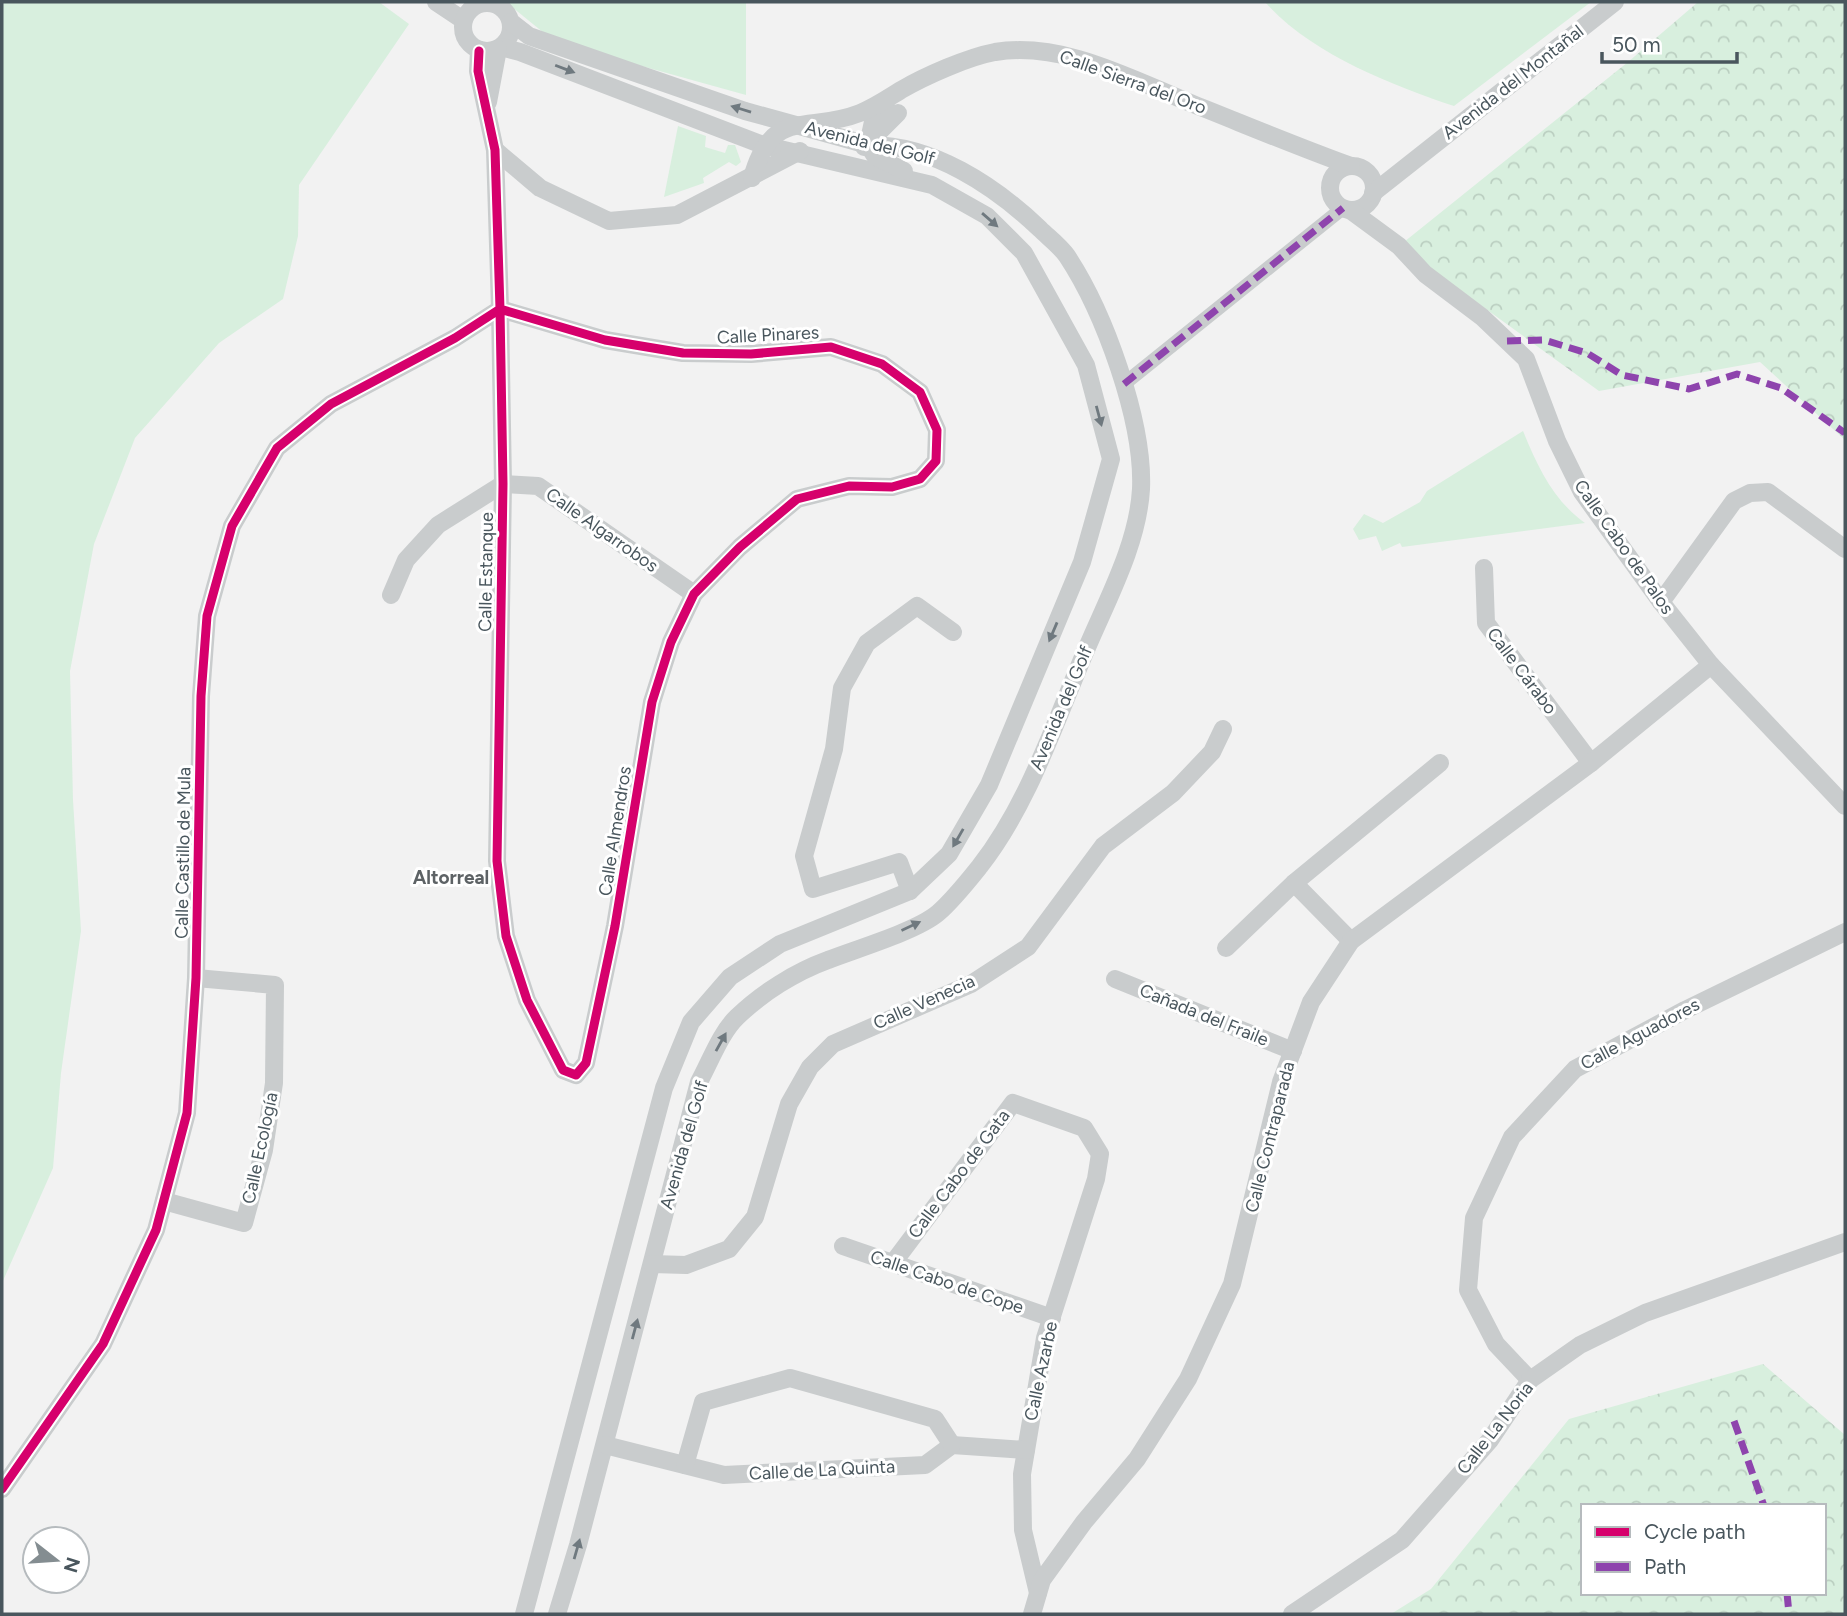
<svg xmlns="http://www.w3.org/2000/svg" width="1847" height="1616" font-family="Figtree,sans-serif">
<defs>
<pattern id="forest-crowns" width="20" height="18" patternUnits="userSpaceOnUse" patternTransform="scale(1.75)"><rect width="20" height="18" fill="#d8efde"/><path d="M2 6a3 3 0 1 1 6 0M12 15a3 3 0 1 1 6 0" fill="none" stroke="#bbcfc1"/></pattern>
</defs>
<rect width="100%" height="100%" fill="#f2f2f2"/>
<!-- green -->
<g fill="#d8efde">
<path d="M2 2H379L409 24 299 185 298 236 283 299 219 343 135 438 94 544 70 671 73 800 81 931 61 1073 53 1168 2 1283Z"/>
<path d="M506 2H746V95L555 42Z"/>
<path d="M1265 2H1591L1454 106C1391 85 1310 53 1265 2Z"/>
<path d="M678 126 706 136 705 147 725 153 728 145H735L741 162 736 166 729 162 703 178 704 183 664 197Z"/>
<path d="M1523 431C1538 467 1553 500 1585 523L1402 547 1400 543 1382 551 1376 536 1359 540 1353 529 1364 514 1383 523 1420 502 1427 491Z"/>
</g>
<!-- forest -->
<g fill="url(#forest-crowns)" fill-rule="evenodd">
<path d="M1698 2H1845V440L1760 362 1599 391 1399 246 1628 62Z"/>
<path d="M1763 1364 1845 1435V1614H1391L1431 1589 1569 1419ZM1583 1506H1824V1593H1583Z"/>
</g>
<g fill="none" stroke-linecap="round" stroke-linejoin="round">
<!-- pedestrian -->
<path stroke="#c9cccd" stroke-width="14" d="M1124 384 1343 208"/>
<!-- minor -->
<g stroke="#c9cccd" stroke-width="18">
<path d="M436 2 463 20"/>
<circle cx="487" cy="27" r="24"/>
<path d="M511 22 529 36 745 111 868 145C932 144 995 186 1040 229 1048 237 1060 246 1067 256 1104 312 1144 421 1141 489 1138 544 1107 600 1086 650 1055 722 1029 803 980 866 968 881 953 900 938 913 917 931 856 949 828 960 795 972 762 993 737 1017 721 1032 710 1062 699 1082L578 1545 557 1614"/>
<path d="M501 47 520 52 763 145 932 185 987 216 1024 253 1086 365 1111 459 1082 562 989 785 949 854 910 891 780 944 730 977 691 1022 664 1088 524 1614"/>
<path d="M488 102 498 49"/>
<path d="M886 102 874 117 868 145 875 156 904 171"/>
<path d="M864 147 898 113"/>
<path d="M495 150 540 188 609 221 677 215 800 151"/>
<circle cx="1352" cy="188" r="22"/>
<path d="M752 178C772 106 807 134 860 113 875 107 888 98 901 90 925 76 968 57 995 52 1063 41 1131 79 1193 104 1246 125 1298 147 1351 166"/>
<path d="M1373 193 1615 2"/>
<path d="M1350 210 1399 246 1425 274 1482 317 1526 359 1557 441 1582 492 1661 602 1711 665 1845 806"/>
<path d="M503 484 538 486 694 594"/>
<path d="M1484 568 1486 623 1591 763"/>
<path d="M391 595 406 560 438 525 503 484"/>
<path d="M1661 602 1734 501 1750 493 1768 492 1845 549"/>
<path d="M1294 883 1351 941"/>
<path d="M910 891 899 862 813 889 804 856 834 749 842 688 867 643 917 606 953 632"/>
<path d="M1226 948 1294 883 1440 763"/>
<path d="M1115 979 1293 1051"/>
<path d="M164 1201 244 1223 264 1150 274 1083 275 985 196 978"/>
<path d="M843 1246 1052 1318"/>
<path d="M893 1263 1013 1103 1084 1128 1100 1154 1096 1179 1045 1338 1022 1474 1023 1530 1038 1593"/>
<path d="M652 1264 686 1265 729 1249 755 1217 789 1104 810 1067 833 1044 971 984 1028 947 1103 846 1173 793 1212 752 1223 729"/>
<path d="M1530 1380 1496 1344 1468 1290 1474 1218 1512 1137 1575 1069 1685 1010 1845 932"/>
<path d="M605 1445 724 1475 925 1465 952 1445 1026 1450"/>
<path d="M685 1465 703 1402 790 1378 935 1419 952 1445"/>
<path d="M2 1489 103 1344 156 1230 187 1113 196 978 201 696 207 616 232 526 277 448 331 404 455 338 500 309 605 340 683 353 751 354 831 347 882 364 920 392 937 430 936 461 920 479 892 487 849 486 797 499 740 547 694 594 671 642 652 702 615 926 586 1063 576 1075 563 1070 527 1000 506 936 497 861 503 484 500 309 495 150 478 71 479 51"/>
<path d="M1032 1614 1042 1580 1084 1522 1137 1459 1188 1379 1232 1284 1281 1082 1311 1002 1351 941 1591 763 1711 665"/>
<path d="M1292 1614 1402 1540 1490 1440 1530 1380 1580 1345 1645 1313 1845 1242"/>
</g>
<!-- quiet -->
<g stroke="#8e44ad" stroke-width="7" stroke-dasharray="14 7" stroke-linecap="butt">
<path d="M1507 341 1544 340 1587 353 1622 375 1689 389 1737 374 1781 388 1845 433"/>
<path d="M1124 384 1343 208"/>
<path d="M1734 1421 1764 1506"/>
<path d="M1787 1593 1789 1614"/>
</g>
<defs>
<path id="cycleway" d="M2 1489 103 1344 156 1230 187 1113 196 978 201 696 207 616 232 526 277 448 331 404 455 338 500 309 605 340 683 353 751 354 831 347 882 364 920 392 937 430 936 461 920 479 892 487 849 486 797 499 740 547 694 594 671 642 652 702 615 926 586 1063 576 1075 563 1070 527 1000 506 936 497 861 503 484 500 309 495 150 478 71 479 51"/>
</defs>
<!-- cycleway casing -->
<use href="#cycleway" stroke="#fff" stroke-width="13"/>
<!-- cycleway -->
<use href="#cycleway" stroke="#d6006c" stroke-width="9"/>
</g>
<!-- one-way arrows -->
<defs><path id="oneway-solid" d="M-6-.8H1V-3.2L6.5 0L1 3.2V.8H-6Z" transform="scale(1.75)"/></defs>
<g fill="#6f797f">
<use href="#oneway-solid" transform="translate(565 69) rotate(21)"/>
<use href="#oneway-solid" transform="translate(741 109) rotate(-163)"/>
<use href="#oneway-solid" transform="translate(990 220) rotate(41)"/>
<use href="#oneway-solid" transform="translate(1099 416) rotate(75)"/>
<use href="#oneway-solid" transform="translate(1053 632) rotate(113)"/>
<use href="#oneway-solid" transform="translate(958 838) rotate(120)"/>
<use href="#oneway-solid" transform="translate(911 926) rotate(-25)"/>
<use href="#oneway-solid" transform="translate(721 1042) rotate(-61)"/>
<use href="#oneway-solid" transform="translate(635 1329) rotate(-75)"/>
<use href="#oneway-solid" transform="translate(577 1549) rotate(-74)"/>
</g>
<g text-anchor="middle" dominant-baseline="central" stroke-width="6" stroke-linejoin="round" paint-order="stroke">
<!-- street labels -->
<g font-size="18" fill="#49565d" stroke="#fff">
<text transform="translate(1133 82) rotate(20)">Calle Sierra del Oro</text>
<text transform="translate(1513 82) rotate(-38)">Avenida del Montañal</text>
<text transform="translate(870 143) rotate(14)">Avenida del Golf</text>
<text transform="translate(768 335) rotate(-3)">Calle Pinares</text>
<text transform="translate(602 530) rotate(35)">Calle Algarrobos</text>
<text transform="translate(1624 547) rotate(55)">Calle Cabo de Palos</text>
<text transform="translate(486 572) rotate(-89)">Calle Estanque</text>
<text transform="translate(1522 671) rotate(53)">Calle Cárabo</text>
<text transform="translate(1061 708) rotate(-67)">Avenida del Golf</text>
<text transform="translate(615 831) rotate(-81)">Calle Almendros</text>
<text transform="translate(183 853) rotate(-89)">Calle Castillo de Mula</text>
<text transform="translate(924 1002) rotate(-24)">Calle Venecia</text>
<text transform="translate(1204 1015) rotate(22)">Cañada del Fraile</text>
<text transform="translate(1640 1034) rotate(-28)">Calle Aguadores</text>
<text transform="translate(1270 1137) rotate(-76)">Calle Contraparada</text>
<text transform="translate(684 1145) rotate(-74)">Avenida del Golf</text>
<text transform="translate(260 1148) rotate(-78)">Calle Ecología</text>
<text transform="translate(959 1174) rotate(-53)">Calle Cabo de Gata</text>
<text transform="translate(947 1282) rotate(19)">Calle Cabo de Cope</text>
<text transform="translate(1041 1371) rotate(-78)">Calle Azarbe</text>
<text transform="translate(1495 1428) rotate(-52)">Calle La Noria</text>
<text transform="translate(822 1470) rotate(-3)">Calle de La Quinta</text>
</g>
<!-- neighbourhood labels -->
<g font-size="19" font-weight="bold" fill="#5d6265" stroke="#fff">
<text x="451" y="877">Altorreal</text>
</g>
</g>
<!-- border -->
<rect width="1847" height="1616" fill="none" stroke="#49565d" stroke-width="7"/>
<!-- legend -->
<rect x="1581" y="1504" width="245" height="91" fill="#ffffff" stroke="#b6bbbe" stroke-width="2"/>
<rect x="1595" y="1527" width="35" height="10" fill="#d6006c" stroke="#b6bbbe" stroke-width="2"/>
<text x="1644" y="1539" font-size="21" fill="#49565d">Cycle path</text>
<rect x="1595" y="1562" width="35" height="10" fill="#8e44ad" stroke="#b6bbbe" stroke-width="2"/>
<text x="1644" y="1574" font-size="21" fill="#49565d">Path</text>
<!-- north arrow -->
<g transform="translate(56 1560) rotate(107)"><circle r="33" fill="#ffffff" stroke="#b6bbbe" stroke-width="2"/>
<path d="M0-5L12 26L0 18L-12 26Z" fill="#848d91"/>
<text y="-10" font-size="19" font-weight="bold" text-anchor="middle" fill="#49565d">N</text>
</g>
<!-- scale -->
<path d="M1602 52v10h135v-10" fill="none" stroke="#49565d" stroke-width="3.5"/>
<text x="1612" y="52" font-size="21" fill="#49565d" stroke="#ffffff" stroke-width="5" paint-order="stroke">50 m</text>
</svg>
